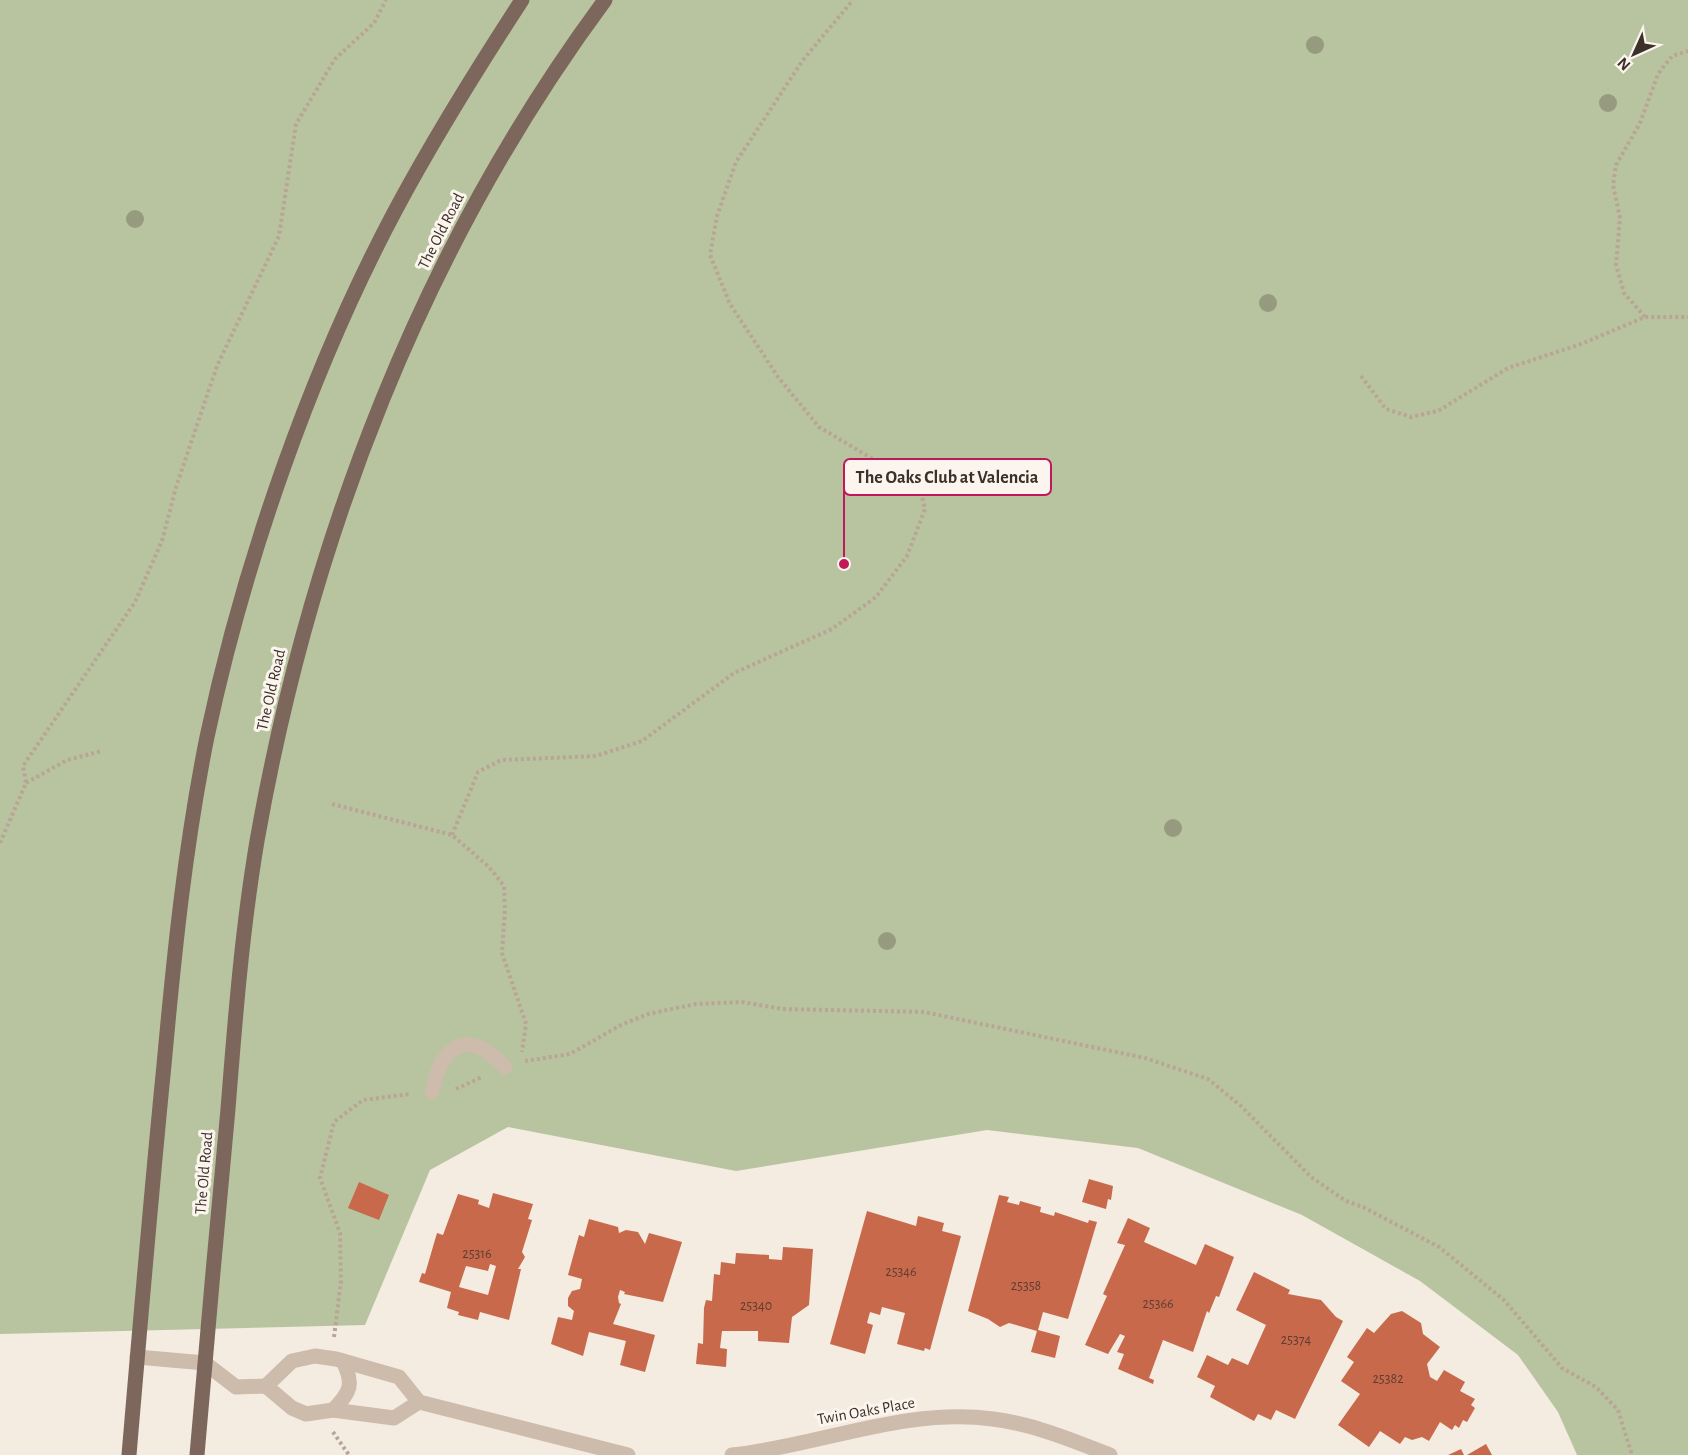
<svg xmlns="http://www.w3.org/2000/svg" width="1688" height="1455" font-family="'Alegreya Sans',sans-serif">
<rect width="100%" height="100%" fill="#f4ebe1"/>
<!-- green -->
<path fill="#b8c4a0" d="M0 0H1688V1455H1577L1558 1412 1518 1355 1420 1281 1302 1215 1138 1148 987 1130 736 1171 508 1127 430 1170 365 1325 0 1334Z"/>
<!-- building -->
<g fill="#c8694b" fill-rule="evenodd">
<path d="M1089 1179 1113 1186 1111 1200 1108 1199 1106 1209 1082 1202Z"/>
<path d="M359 1182 389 1195 379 1220 348 1208Z"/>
<path d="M493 1193 533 1204 528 1219 532 1220 522 1252 525 1257 518 1269H521L509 1320 480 1312 478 1320 458 1315 459 1312 447 1308 451 1292 419 1282 422 1273 425 1274 437 1233 443 1235 458 1194 479 1200 478 1204 489 1208ZM490 1264 496 1266 488 1295 459 1287 466 1266 488 1271Z"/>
<path d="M999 1195 1009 1197 1007 1202 1019 1205 1020 1201 1041 1207 1040 1212 1054 1216 1055 1212 1088 1223 1089 1220 1097 1222 1068 1319 1043 1312 1038 1330 1060 1336 1055 1358 1031 1352 1037 1331 1009 1323 1000 1327 988 1319 968 1311Z"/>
<path d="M867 1211 916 1226 918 1216 944 1223 942 1231 961 1236 930 1350 925 1348 924 1351 897 1344 905 1313 882 1307 880 1315 870 1312 867 1323 873 1325 865 1354 830 1344Z"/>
<path d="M1128 1218 1150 1228 1144 1242 1196 1265 1205 1244 1234 1257 1219 1297 1216 1296 1209 1313 1207 1311 1193 1352 1163 1340 1149 1378 1154 1380 1153 1384 1118 1369 1124 1354 1117 1352 1125 1336 1120 1334 1108 1354 1085 1345 1107 1296 1103 1294 1125 1245 1117 1243Z"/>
<path d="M589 1219 618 1227 619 1233 626 1230 638 1232 645 1244 649 1233 682 1242 663 1302 624 1294 625 1292 620 1290 618 1297 619 1303 621 1304 613 1324 655 1335 645 1372 620 1365 626 1341 589 1332 583 1356 551 1344 558 1317 572 1320 574 1311 568 1306V1298L572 1291 580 1289 582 1279 568 1275 579 1235 584 1237Z"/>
<path d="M783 1247 813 1249 809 1305 792 1317 789 1343 758 1341V1331H722L720 1348 727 1349 726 1367 696 1364 698 1343 703 1344 704 1308 706 1300 712 1301 714 1274 720 1275 721 1262 735 1264 736 1253 769 1255V1259L782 1260Z"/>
<path d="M1254 1272 1290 1290 1288 1294 1321 1300 1336 1317 1343 1321 1295 1419 1276 1410 1271 1420 1258 1414 1254 1421 1210 1397 1215 1386 1197 1377 1207 1355 1228 1365 1232 1358 1248 1365 1266 1325 1236 1310Z"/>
<path d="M1402 1311 1421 1323 1423 1334 1440 1347 1427 1364 1430 1377 1437 1381 1444 1370 1465 1382 1460 1391 1475 1399 1471 1405 1475 1408 1467 1422 1463 1420 1459 1428 1455 1425 1452 1430 1440 1422 1429 1441 1422 1437 1412 1440 1405 1437 1400 1444 1380 1431 1369 1447 1338 1425 1360 1394 1341 1381 1354 1362 1347 1357 1367 1328 1374 1333 1391 1314Z"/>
<path d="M1486 1444 1492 1455H1467Z"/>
<path d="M1461 1449 1464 1455H1448Z"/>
</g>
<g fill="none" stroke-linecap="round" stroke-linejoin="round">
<!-- path -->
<g stroke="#b9a596" stroke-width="4" stroke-dasharray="3 3" stroke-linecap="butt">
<path d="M1645 317 1624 293 1616 265 1620 218 1613 185 1616 165 1640 123 1658 74 1672 56 1688 51"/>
<path d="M1361 376 1386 409 1411 417 1438 411 1508 368 1581 344 1645 317H1688"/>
<path d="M26 783 67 760 102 751"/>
<path d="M332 804 452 835 489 867 504 886 505 908 502 953 526 1024 522 1052"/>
<path d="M452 835 478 772 501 760 596 756 642 741 734 673 832 629 876 597 907 556 925 509 918 480 908 472 871 458 819 427 778 377 730 304 710 255 717 216 736 162 803 60 853 0"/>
<path d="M0 843 26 783 23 766 135 602 162 541 176 487 217 366 279 236 296 124 335 59 374 23 386 0"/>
<path d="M525 1061 570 1054 621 1025 648 1014 696 1004 742 1002 783 1009 924 1012 1145 1058 1208 1079 1241 1106 1311 1177 1346 1201 1363 1207 1439 1247 1504 1300 1562 1368 1596 1387 1618 1410 1632 1455"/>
<path d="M456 1089 482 1077"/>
<path d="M334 1337 341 1281 340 1233 320 1178 334 1122 363 1100 410 1094"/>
<path d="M333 1432 349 1455"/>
</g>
<!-- service -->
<g stroke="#cdbbac" stroke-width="15">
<path d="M432 1092C442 1043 468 1028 505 1067"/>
<path d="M333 1410C351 1392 354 1384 343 1361"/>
</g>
<!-- minor -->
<g stroke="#cdbbac" stroke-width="15">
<path d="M137 1357 205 1363 236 1387 266 1386 292 1361 315 1356 336 1359 399 1377 419 1402 628 1455"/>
<path d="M266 1386 292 1408 306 1414 333 1410 394 1418 419 1402"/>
<path d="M732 1455C819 1446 904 1407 993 1419 1033 1424 1072 1440 1110 1455"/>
</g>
<!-- primary -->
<g stroke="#7d675c" stroke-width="15">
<path d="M129 1455C140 1325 151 1195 164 1065 174 955 185 846 207 737 244 562 311 369 395 211 434 138 477 69 522 0"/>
<path d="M197 1455C207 1340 217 1224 228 1109 235 1020 242 930 257 841 310 540 422 247 605 0"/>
</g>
</g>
<!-- trees -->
<g fill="#969b7f">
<circle cx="1315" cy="45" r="9"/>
<circle cx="1608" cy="103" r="9"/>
<circle cx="135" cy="219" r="9"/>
<circle cx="1268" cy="303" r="9"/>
<circle cx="1173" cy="828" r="9"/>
<circle cx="887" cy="941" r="9"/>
</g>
<g text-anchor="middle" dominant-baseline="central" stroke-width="6" stroke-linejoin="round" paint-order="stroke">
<!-- number labels -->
<g font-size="14" fill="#5e3e33">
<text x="477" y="1254">25316</text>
<text x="901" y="1272">25346</text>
<text x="1026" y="1286">25358</text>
<text x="1158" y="1304">25366</text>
<text x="756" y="1306">25340</text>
<text x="1296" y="1340">25374</text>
<text x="1388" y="1379">25382</text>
</g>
<!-- street labels -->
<g font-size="16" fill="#3b302b" stroke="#fbf5ee">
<text transform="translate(441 231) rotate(-63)">The Old Road</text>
<text transform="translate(271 690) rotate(-77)">The Old Road</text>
<text transform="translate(204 1173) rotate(-85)">The Old Road</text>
<text transform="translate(866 1411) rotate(-10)">Twin Oaks Place</text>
</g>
</g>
<!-- callouts -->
<path fill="none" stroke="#c2185b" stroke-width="2" d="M844 564L844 477"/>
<circle fill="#c2185b" stroke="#fbf5ee" stroke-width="2" cx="844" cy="564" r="6"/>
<rect fill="#fbf5ee" stroke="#c2185b" stroke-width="2" x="844" y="459" width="207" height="36" rx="6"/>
<g font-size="18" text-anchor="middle" font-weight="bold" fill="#3b302b">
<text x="947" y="483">The Oaks Club at Valencia</text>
</g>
<!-- north arrow -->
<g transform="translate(1634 54) rotate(225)" stroke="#fbf5ee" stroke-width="4.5" paint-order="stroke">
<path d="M0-4.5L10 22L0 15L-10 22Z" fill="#3b302b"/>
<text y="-9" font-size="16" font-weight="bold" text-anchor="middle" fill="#3b302b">N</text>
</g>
</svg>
